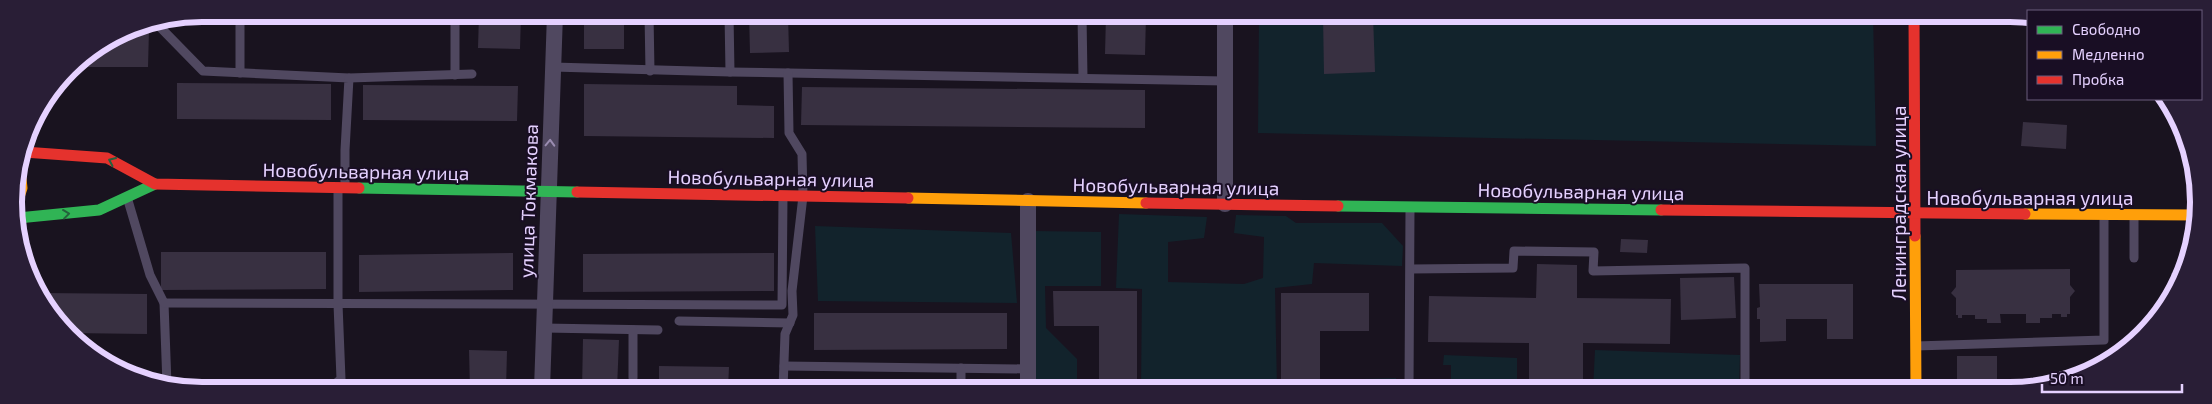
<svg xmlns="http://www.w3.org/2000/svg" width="2212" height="404" font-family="'Exo 2',sans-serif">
<rect width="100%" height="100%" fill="#19131f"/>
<!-- green -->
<g fill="#12232c">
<path d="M1259 15H1873L1876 146 1258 133Z"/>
<path d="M1119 214 1207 217 1204 238 1168 242V282L1244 284 1263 278 1264 237 1234 233 1236 215 1286 216 1296 223H1382L1403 246 1402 266 1314 263 1312 284 1275 288 1277 389H1141L1142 289 1116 288Z"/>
<path d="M815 226 1011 233 1017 303 818 301Z"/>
<path d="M1034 231 1101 232V286H1045L1046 328 1077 359V389H1034Z"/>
<path d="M1595 350 1740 355 1739 390H1593Z"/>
<path d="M1444 355 1517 358V390L1451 389V365H1443Z"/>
<path d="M1396 378 1395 389H1326V380Z"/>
</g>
<!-- building -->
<g fill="#383041">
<path d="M479 14H521L520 49 478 48Z"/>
<rect x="584" y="14" width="40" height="35"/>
<path d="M749 14H788L789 52 750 53Z"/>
<path d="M1106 15H1146L1145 55 1105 54Z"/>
<path d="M1323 15H1373L1375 72 1324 74Z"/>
<path d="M128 30H149L148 67H72Z"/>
<path d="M177 83 331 84V120L177 119Z"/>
<path d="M584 84 737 86V105L774 106V138L584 136Z"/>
<path d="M363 85 518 86 517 121 363 120Z"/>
<path d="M802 87 1145 90V128L801 125Z"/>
<path d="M2023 122 2067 125 2066 149 2021 146Z"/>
<path d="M1621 239 1648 240 1647 253 1620 252Z"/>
<path d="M161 252H326V289L161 290Z"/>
<path d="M513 253V290L359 292V255Z"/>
<path d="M774 253V291L583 292V254Z"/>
<path d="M1537 264 1577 265V298L1671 299 1670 344 1583 343V390H1529V343L1428 342 1429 296 1536 298Z"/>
<path d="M2070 269V285L2075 291 2070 297V314H2067V317H2061V314H2052V318H2040V323H2026V314H2000L2001 323H1987V319H1975V315H1962V318H1958V315H1956V298L1951 293 1956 287V270Z"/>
<path d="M2171 273H2183L2179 285 2171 297Z"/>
<path d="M1734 277 1736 318 1681 320 1680 278Z"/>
<path d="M1759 284H1853V339H1827V319H1786V341L1760 342V319H1757V308L1760 307Z"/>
<path d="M1053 291H1137V389H1099V326H1054Z"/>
<path d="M41 293 147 294V334L69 333 60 326Z"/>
<path d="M1281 293H1369V331H1320V389H1281Z"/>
<path d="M814 313H1007V349L814 350Z"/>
<path d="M583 339 619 340 617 389H582Z"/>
<path d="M469 350 507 351 506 389H470Z"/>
<rect x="1957" y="356" width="40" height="34"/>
<path d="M659 366 729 367 728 389H659Z"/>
</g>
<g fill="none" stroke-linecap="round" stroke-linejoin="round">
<!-- lane -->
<g stroke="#504860" stroke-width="9">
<path d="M240 14V73"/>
<path d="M649 14 650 71"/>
<path d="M729 14 730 72"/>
<path d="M1082 15 1083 78"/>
<path d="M240 18H455V75"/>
<path d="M156 23 203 71 349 78 345 150V187"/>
<path d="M553 67 730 72 1225 81"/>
<path d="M349 78 472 74"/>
<path d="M127 197 150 275 164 303 167 385"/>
<path d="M2134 215V258"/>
<path d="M1411 269 1513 268 1514 251 1594 252 1593 271 1745 268V390"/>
<path d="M164 303 782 305 783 197"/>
<path d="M679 321 790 323"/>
<path d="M544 328 658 330"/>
<path d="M1916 346 2104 340V216"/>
<path d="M784 366 1028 369"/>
<path d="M961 368V389"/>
<path d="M633 378V330"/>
<path d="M329 389 341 379 338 304V187"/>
<path d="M783 389 785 334 793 315 792 291 803 196 802 154 789 133 788 73"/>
<path d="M1409 389 1410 209"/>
</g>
<!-- street -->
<g stroke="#504860" stroke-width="16">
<path d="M1028 201V389"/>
<path d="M1225 204V15"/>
<path d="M542 389 555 14"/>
</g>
<!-- fast -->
<g stroke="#30b455" stroke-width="11">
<path d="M359 188 577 192"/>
<path d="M1338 206 1661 210"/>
<path d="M18 218 99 210 155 184"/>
</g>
<!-- slow -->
<g stroke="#ff9f0a" stroke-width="11">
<path d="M908 198 1146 203"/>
<path d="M16 206 22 188 20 169"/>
<path d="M2025 214 2196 215"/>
<path d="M1915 236 1916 390"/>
</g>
<!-- jam -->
<g stroke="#e5322d" stroke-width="11">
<path d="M1914 15 1915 236"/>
<path d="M24 152 107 158 155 184 359 188"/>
<path d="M577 192 908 198"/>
<path d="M1146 203 1338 206"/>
<path d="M1661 210 2025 214"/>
</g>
</g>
<!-- one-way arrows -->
<defs><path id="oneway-chevron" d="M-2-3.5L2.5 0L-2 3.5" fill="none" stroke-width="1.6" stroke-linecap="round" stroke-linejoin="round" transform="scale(1.25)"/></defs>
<use stroke="#9a8cb0" href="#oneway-chevron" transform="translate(550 143) rotate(-88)"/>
<g stroke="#24613c">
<use href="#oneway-chevron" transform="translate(112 161) rotate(-156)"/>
<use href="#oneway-chevron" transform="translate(66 214) rotate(-7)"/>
</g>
<g text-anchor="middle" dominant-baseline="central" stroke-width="4" stroke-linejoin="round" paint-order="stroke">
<!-- street labels -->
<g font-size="19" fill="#e5d1ff" stroke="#190e24">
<text transform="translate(366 171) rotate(1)">Новобульварная улица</text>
<text transform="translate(771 178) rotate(1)">Новобульварная улица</text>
<text transform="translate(1176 186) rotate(1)">Новобульварная улица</text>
<text transform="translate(1581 191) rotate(1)">Новобульварная улица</text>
<text x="2030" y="197">Новобульварная улица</text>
<text transform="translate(528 201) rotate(-88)">улица Токмакова</text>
<text transform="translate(1898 203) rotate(-90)">Ленинградская улица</text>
</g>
</g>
<!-- crop -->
<path d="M0 0H2212V404H0ZM202 22H2010A180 180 0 0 1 2190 202V202A180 180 0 0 1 2010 382H202A180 180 0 0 1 22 202V202A180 180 0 0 1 202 22Z" fill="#291e36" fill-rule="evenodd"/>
<path fill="none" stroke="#e5d1ff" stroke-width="6" d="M202 22H2010A180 180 0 0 1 2190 202V202A180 180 0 0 1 2010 382H202A180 180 0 0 1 22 202V202A180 180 0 0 1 202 22Z"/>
<!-- legend -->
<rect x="2027" y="10" width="175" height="90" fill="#190e24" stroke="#6b5c7c"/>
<rect x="2037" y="26" width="25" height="8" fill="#30b455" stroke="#6b5c7c"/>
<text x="2072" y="35" font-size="15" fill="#e5d1ff">Свободно</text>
<rect x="2037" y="51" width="25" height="8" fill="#ff9f0a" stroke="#6b5c7c"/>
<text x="2072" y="60" font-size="15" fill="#e5d1ff">Медленно</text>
<rect x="2037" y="76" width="25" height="8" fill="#e5322d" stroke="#6b5c7c"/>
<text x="2072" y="85" font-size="15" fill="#e5d1ff">Пробка</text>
<!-- scale -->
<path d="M2042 384v8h140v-8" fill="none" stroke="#e5d1ff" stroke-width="2.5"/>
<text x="2050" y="384" font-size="15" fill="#e5d1ff" stroke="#190e24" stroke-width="4" paint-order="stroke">50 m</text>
</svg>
